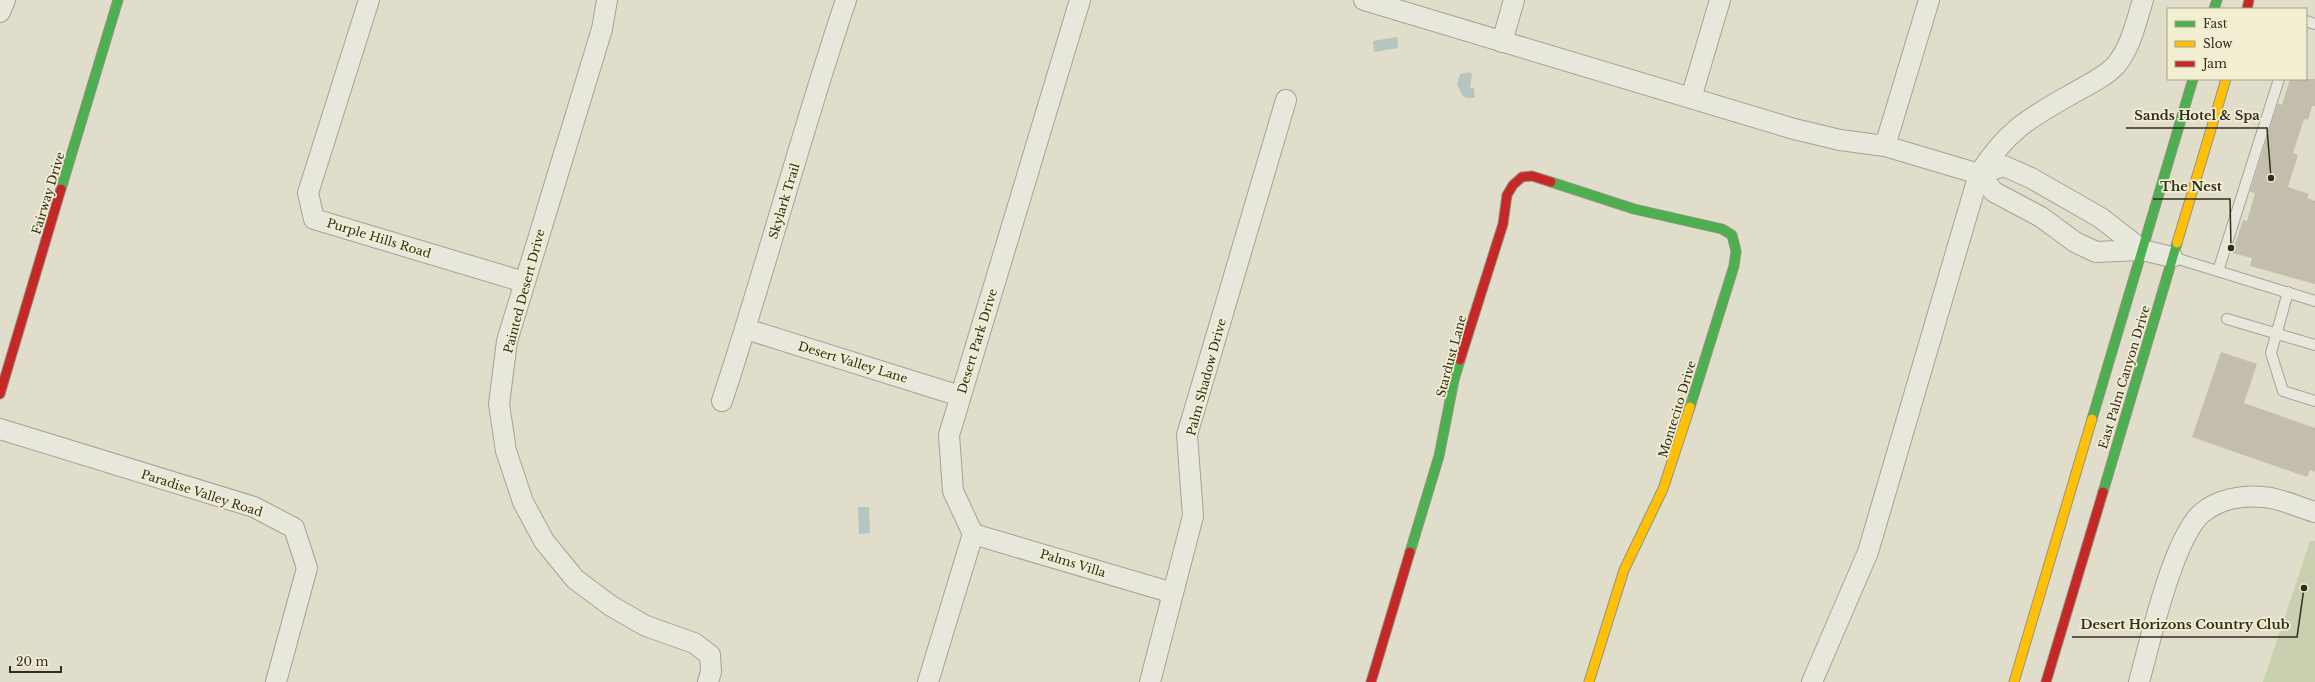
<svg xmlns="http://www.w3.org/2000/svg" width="2315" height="682" font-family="'Libre Baskerville',serif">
<rect width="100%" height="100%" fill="#e0decb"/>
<!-- green -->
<path fill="#c9d0af" d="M2310 541H2315V682H2263Z"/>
<!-- water -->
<g fill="#b6c6bf">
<path d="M1397 37 1398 48 1374 52 1373 41Z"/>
<path d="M1469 72 1472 74 1470 88H1474L1475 98H1466L1462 95 1457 84 1460 74Z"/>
<path d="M858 507H869L870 533 859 534Z"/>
</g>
<!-- building -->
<g fill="#c3bdac">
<path d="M2290 79H2315V106H2312L2308 120 2304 119 2293 153 2298 155 2288 187 2309 194 2307 198 2315 201V284L2250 266 2252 258 2232 253 2243 220 2247 221 2255 193 2250 192 2278 103 2282 105Z"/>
<path d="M2221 352 2257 364 2244 403 2315 428V472L2310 470 2307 477 2192 437Z"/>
</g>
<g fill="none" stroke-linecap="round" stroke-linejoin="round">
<defs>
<g id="lane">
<path d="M2306 21 2315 24"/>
<path d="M2172 257 2315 301"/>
<path d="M2218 271 2279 79"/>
<path d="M2288 292 2271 353 2283 391 2315 401"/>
<path d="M2227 319 2315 345"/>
</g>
<g id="street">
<path d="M369 0 308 193 314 219 524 282"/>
<path d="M607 0 602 29 507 341 499 404 506 451 523 502 544 541 575 579 611 606 646 626 694 643 710 655 711 672 708 682"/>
<path d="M1364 0 1794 129 1840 140 1885 146 1979 174 1994 192 2041 217 2075 242 2096 252 2142 250 2172 257"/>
<path d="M0 12 5 0"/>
<path d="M1502 42 1514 0"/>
<path d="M1691 98 1720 0"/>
<path d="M1885 146 1929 0"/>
<path d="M1979 174 2004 166 2031 178 2101 218 2142 250"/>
<path d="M746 329 960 396"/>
<path d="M722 401C766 268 801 133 846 0"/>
<path d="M0 429 254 507 294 528 307 568 276 682"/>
<path d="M973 534 1173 593"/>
<path d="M928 682 973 534 953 491 949 435 1080 0"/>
<path d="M1150 682 1193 516 1187 435 1286 100"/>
<path d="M1812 682 1868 552 1979 174C2006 132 2027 119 2070 95 2085 86 2104 78 2116 65 2131 47 2136 22 2143 0"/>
<path d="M2139 682C2150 642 2173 538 2202 513 2219 499 2242 495 2263 497 2280 498 2298 507 2315 512"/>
</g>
<g id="fast">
<path d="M2214 9 2217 0"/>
<path d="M1551 182 1634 209 1722 229 1732 235 1736 251 1734 266 1690 407"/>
<path d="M61 189 118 0"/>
<path d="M2092 419 2193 79"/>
<path d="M2103 492 2177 243"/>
<path d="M1410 552 1439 456 1454 380 1460 360"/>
</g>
<g id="slow">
<path d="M2177 243 2226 79"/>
<path d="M1589 682 1624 570 1663 489 1690 407"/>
<path d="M2014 682 2092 419"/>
</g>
<g id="jam">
<path d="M2247 9 2249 0"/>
<path d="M1460 360 1503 224 1507 195 1513 185 1522 177 1532 176 1551 182"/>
<path d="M0 394 61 189"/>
<path d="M1371 682 1410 552"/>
<path d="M2046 682 2103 492"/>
</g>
</defs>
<!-- lane casing -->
<use href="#lane" stroke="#a5a295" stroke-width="12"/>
<!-- street casing -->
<use href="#street" stroke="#a5a295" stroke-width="22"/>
<!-- fast casing -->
<use href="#fast" stroke="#959284" stroke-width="11"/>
<!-- slow casing -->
<use href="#slow" stroke="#959284" stroke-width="11"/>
<!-- jam casing -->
<use href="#jam" stroke="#959284" stroke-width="11"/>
<!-- lane -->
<use href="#lane" stroke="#e8e7dc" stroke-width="10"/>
<!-- street -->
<use href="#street" stroke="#e8e7dc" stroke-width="20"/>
<!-- fast -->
<use href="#fast" stroke="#4caf50" stroke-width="9"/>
<!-- slow -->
<use href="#slow" stroke="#ffc107" stroke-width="9"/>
<!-- jam -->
<use href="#jam" stroke="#c62828" stroke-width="9"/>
</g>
<g text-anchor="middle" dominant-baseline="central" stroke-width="3.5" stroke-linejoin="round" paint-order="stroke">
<!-- street labels -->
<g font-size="12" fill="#322c1e" stroke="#f1eed1">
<text transform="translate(48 193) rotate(-73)">Fairway Drive</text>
<text transform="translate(784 201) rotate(-73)">Skylark Trail</text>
<text transform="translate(379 238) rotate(17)">Purple Hills Road</text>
<text transform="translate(524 291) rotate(-75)">Painted Desert Drive</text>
<text transform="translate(977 341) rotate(-73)">Desert Park Drive</text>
<text transform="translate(1451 356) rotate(-75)">Stardust Lane</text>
<text transform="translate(853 362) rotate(17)">Desert Valley Lane</text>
<text transform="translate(1206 377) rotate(-75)">Palm Shadow Drive</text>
<text transform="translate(2124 377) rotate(-73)">East Palm Canyon Drive</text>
<text transform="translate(1677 409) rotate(-73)">Montecito Drive</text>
<text transform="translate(202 493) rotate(18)">Paradise Valley Road</text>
<text transform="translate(1073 563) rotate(17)">Palms Villa</text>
</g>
</g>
<!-- callouts -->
<path fill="none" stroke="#322c1e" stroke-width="1.5" d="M2271 178L2267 128H2126M2231 248L2230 199H2153M2304 588L2297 637H2072"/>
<g fill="#322c1e" stroke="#f1eed1" stroke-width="1.5">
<circle cx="2271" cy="178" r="4"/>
<circle cx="2231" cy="248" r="4"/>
<circle cx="2304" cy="588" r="4"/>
</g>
<g font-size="13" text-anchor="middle" font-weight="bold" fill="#322c1e" stroke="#f1eed1" stroke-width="3.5" stroke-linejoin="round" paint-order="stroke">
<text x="2197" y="120">Sands Hotel &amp; Spa</text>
<text x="2191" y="191">The Nest</text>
<text x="2185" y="629">Desert Horizons Country Club</text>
</g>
<!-- legend -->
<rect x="2167" y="8" width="140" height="72" fill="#f1eed1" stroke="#a5a089"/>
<rect x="2175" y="21" width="20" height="6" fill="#4caf50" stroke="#a5a089"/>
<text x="2203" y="28" font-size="12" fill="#322c1e">Fast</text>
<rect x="2175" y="41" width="20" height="6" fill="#ffc107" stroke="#a5a089"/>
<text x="2203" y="48" font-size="12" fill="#322c1e">Slow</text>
<rect x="2175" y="61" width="20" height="6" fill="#c62828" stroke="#a5a089"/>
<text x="2203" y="68" font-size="12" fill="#322c1e">Jam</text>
<!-- scale -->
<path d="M10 666v6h51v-6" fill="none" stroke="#322c1e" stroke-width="2"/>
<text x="16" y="666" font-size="12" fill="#322c1e" stroke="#f1eed1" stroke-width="3" paint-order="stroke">20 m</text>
</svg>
